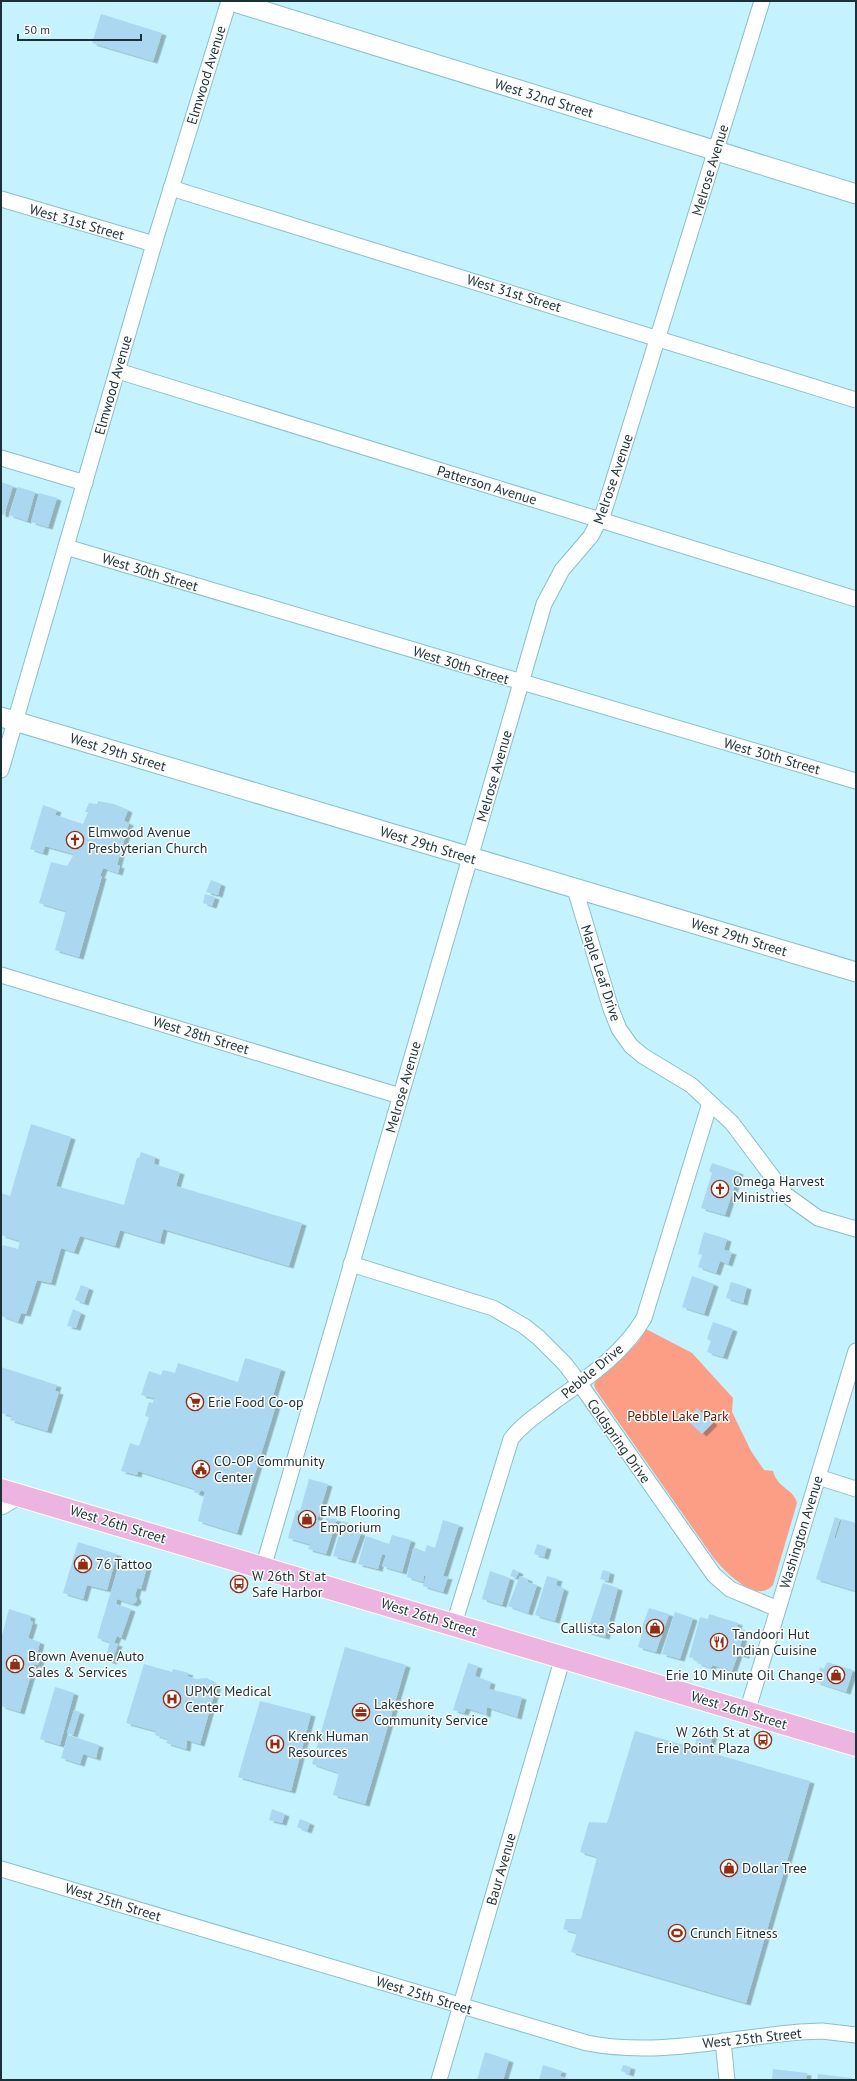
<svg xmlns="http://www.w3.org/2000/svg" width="857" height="2081" font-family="'PT Sans',sans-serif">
<defs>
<filter id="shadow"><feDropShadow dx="4.5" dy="2.5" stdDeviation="0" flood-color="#0004"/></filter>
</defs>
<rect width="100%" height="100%" fill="#c4f2fe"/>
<!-- green -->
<path fill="#fc9d85" d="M646 1329 692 1353 733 1398 732 1412 751 1451 764 1470 773 1471C777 1488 794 1489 797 1503L773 1585C757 1605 724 1571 713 1557L596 1390 594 1385 597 1378 628 1352 639 1341Z"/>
<!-- building -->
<g fill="#acd7f1" filter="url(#shadow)">
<path d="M101 14 162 33 153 61 92 43Z"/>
<path d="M1 482 13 486 4 515 1 514Z"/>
<path d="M18 487 35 492 27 521 9 515Z"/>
<path d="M39 493 57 498 48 527 31 522Z"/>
<path d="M98 801 114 804 128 810 124 821 129 823 117 865 120 866 118 873 103 868 100 876H102L79 957 55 950 66 911 39 903 51 862 67 866 74 854 45 846 43 853 30 849 43 805 57 810 55 815 83 824 88 812H85L89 803 97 804Z"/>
<path d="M211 880 221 884 218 895 206 892Z"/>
<path d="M205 894 215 897 212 906 203 903Z"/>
<path d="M31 1124 71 1137 56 1186 124 1205 137 1158H139L141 1152 155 1157 154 1164 180 1172 176 1186 302 1223 289 1266 163 1229 160 1242 120 1230 115 1246 80 1236 74 1252 61 1248 51 1283 37 1280 26 1314 21 1313 18 1322 1 1316V1251L3 1245 18 1249 20 1241 1 1235V1193L10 1196Z"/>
<path d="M712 1163 739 1172 725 1215 701 1208 712 1173 709 1171Z"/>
<path d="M704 1232 727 1239 724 1250 732 1252 728 1264 720 1261 716 1273 698 1267 702 1255 698 1254Z"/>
<path d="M692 1276 714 1284 704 1314 682 1307Z"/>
<path d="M731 1282 747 1287 743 1303 726 1298Z"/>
<path d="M81 1285 89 1288 84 1303 75 1300Z"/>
<path d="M73 1309 81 1313 76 1328 67 1326Z"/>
<path d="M713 1322 733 1329 723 1357 707 1352 711 1341 707 1339Z"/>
<path d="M245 1358 281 1369 272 1399 277 1402 237 1533 198 1521 205 1492 201 1490 199 1494 194 1492 195 1489 138 1471 137 1475 121 1471 130 1443 139 1446 149 1417 145 1416 149 1402 153 1403 154 1398 141 1395 149 1371 161 1375 163 1370 175 1373 178 1363 238 1382Z"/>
<path d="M1 1367 57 1385 55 1391 59 1392 47 1431 10 1420 12 1416 1 1413Z"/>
<path d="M697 1408 713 1423 702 1434 687 1420Z"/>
<path d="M309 1479 328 1484 317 1520 325 1522 326 1518 337 1519 326 1554 308 1549 311 1542 309 1544 288 1538 296 1510 300 1511Z"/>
<path d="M835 1517 840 1519 834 1538H836L842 1519 856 1523V1591L816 1579Z"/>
<path d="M443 1520 459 1525 443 1576 448 1577 443 1592 423 1586 426 1576H424L423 1582 407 1577 413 1549 416 1548 425 1552 427 1545 435 1548Z"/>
<path d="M343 1521 354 1525 352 1530 361 1533 351 1561 333 1556Z"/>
<path d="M392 1535 411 1540 402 1572 382 1566 386 1555 382 1554 378 1569 358 1564 366 1536 389 1544Z"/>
<path d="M78 1542 117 1554 107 1590 87 1585 83 1599 63 1593Z"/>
<path d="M537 1544 547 1547 544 1557 534 1554Z"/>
<path d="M121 1558 147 1567 141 1589 137 1588 135 1596 137 1599 136 1602 133 1604 117 1599 116 1604 131 1609 121 1638 117 1636 114 1643 118 1644 112 1662 105 1659 110 1642 97 1638Z"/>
<path d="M513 1569 519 1572 516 1578 510 1576Z"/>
<path d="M603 1570 610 1572 608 1581 600 1579Z"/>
<path d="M490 1571 510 1578 502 1605 482 1599Z"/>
<path d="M520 1576 528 1579V1582L537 1585 528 1613 508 1606Z"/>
<path d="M547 1576 558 1579 556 1585 564 1589 555 1621 535 1615Z"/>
<path d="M603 1583 618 1588 605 1637 587 1632Z"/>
<path d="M649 1608 669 1614 656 1652 638 1647 642 1633 640 1632Z"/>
<path d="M9 1609 31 1616 30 1621 33 1622 28 1638 40 1642 36 1659H40L38 1665 34 1664 20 1712 1 1706V1639Z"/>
<path d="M675 1612 693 1618 680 1659 662 1654Z"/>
<path d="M709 1614 738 1623 737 1627 745 1630 740 1647 746 1649 745 1656 738 1654 732 1671 712 1665 711 1668 697 1663 698 1660 689 1657 700 1617 708 1619Z"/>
<path d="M345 1647 406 1665 365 1804 333 1795 339 1773 312 1764Z"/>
<path d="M827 1662 853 1670 846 1692 816 1682 820 1667 824 1669Z"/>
<path d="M468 1663 478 1666 475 1676 491 1682 489 1689 522 1697 517 1717 487 1707 486 1715 483 1714V1713L466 1708 464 1713 453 1710Z"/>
<path d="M144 1664 172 1672 173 1669 189 1673 187 1676 196 1679 207 1678 217 1685 200 1744 187 1740 186 1749 166 1743 168 1739 155 1735 156 1731 126 1723Z"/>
<path d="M55 1687 74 1693 60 1745 40 1739Z"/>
<path d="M260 1701 311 1714 291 1791 238 1777Z"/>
<path d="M74 1710 80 1712 73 1735 67 1733Z"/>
<path d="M699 1730 713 1735 708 1752 810 1781 746 2003 571 1952 577 1933 563 1929 566 1919H581L597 1857 580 1852 589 1822 607 1823 635 1731 694 1748Z"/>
<path d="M68 1735 99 1745 96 1758 83 1754 80 1764 61 1758Z"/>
<path d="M272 1809 285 1814 282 1823 269 1820Z"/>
<path d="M300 1819 310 1823 307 1831 297 1827Z"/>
<path d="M485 2052 509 2060 503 2080H477Z"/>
<path d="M543 2065 562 2071 560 2076 571 2080H539Z"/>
<path d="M623 2065 631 2067 629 2074 621 2071Z"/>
<path d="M773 2069 807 2073 806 2080H772Z"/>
<path d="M818 2074 852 2078 851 2080H817Z"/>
</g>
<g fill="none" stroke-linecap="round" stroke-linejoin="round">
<defs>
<g id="minor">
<path d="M171 188 856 400"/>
<path d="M1 199 154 244"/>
<path d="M118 371 856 599"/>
<path d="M1 458 85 483"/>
<path d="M66 547 856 781"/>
<path d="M1 770 154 244 229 1"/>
<path d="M575 889 611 1009 619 1029 631 1046 643 1056 691 1085 732 1123 786 1195 818 1218 856 1229"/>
<path d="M1 975 400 1096"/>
<path d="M351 1264 493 1308 524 1326 538 1337 565 1364 580 1384 714 1575 730 1589 778 1609"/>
<path d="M818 1477 856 1489"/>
<path d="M263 1568 544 604 562 570 591 536 604 511 762 1"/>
<path d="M454 1624 511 1439C523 1423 540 1413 555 1401 587 1378 624 1353 644 1318L710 1103"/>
<path d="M747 1712 856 1351"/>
<path d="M1 1869 587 2043C659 2057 728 2038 800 2032L822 2031 856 2035"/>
<path d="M723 2041 727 2080"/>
<path d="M439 2080 563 1657"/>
</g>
<g id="tertiary">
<path d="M231 1 856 194"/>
<path d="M1 717 856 972"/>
<path d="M1 1505 18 1495"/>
</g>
<path id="primary" d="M1 1490 856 1745"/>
</defs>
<!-- minor casing -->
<use href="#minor" stroke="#88c0ce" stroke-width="17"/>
<!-- tertiary casing -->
<use href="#tertiary" stroke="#88c0ce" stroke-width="21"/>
<!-- primary casing -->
<use href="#primary" stroke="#fff" stroke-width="24"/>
<!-- minor -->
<use href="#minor" stroke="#fff" stroke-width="15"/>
<!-- tertiary -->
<use href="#tertiary" stroke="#fff" stroke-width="19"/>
<!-- primary -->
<use href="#primary" stroke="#edb4e2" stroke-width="22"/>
</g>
<!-- icons -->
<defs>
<symbol id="church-ring" viewBox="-11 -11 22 22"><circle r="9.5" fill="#fff" stroke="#942c11" stroke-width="1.5"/><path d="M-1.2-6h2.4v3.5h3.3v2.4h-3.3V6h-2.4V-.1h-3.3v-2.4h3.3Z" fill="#942c11"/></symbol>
<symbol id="supermarket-ring" viewBox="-11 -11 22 22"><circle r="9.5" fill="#fff" stroke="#942c11" stroke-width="1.5"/><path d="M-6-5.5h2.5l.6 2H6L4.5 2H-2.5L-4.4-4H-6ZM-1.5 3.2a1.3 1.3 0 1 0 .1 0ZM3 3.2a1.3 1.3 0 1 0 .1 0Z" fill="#942c11"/></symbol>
<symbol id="civic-ring" viewBox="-11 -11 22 22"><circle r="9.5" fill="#fff" stroke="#942c11" stroke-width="1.5"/><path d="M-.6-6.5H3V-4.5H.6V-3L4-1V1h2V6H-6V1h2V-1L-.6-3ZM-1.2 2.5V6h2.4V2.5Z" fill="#942c11"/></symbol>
<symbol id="shop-ring" viewBox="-11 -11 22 22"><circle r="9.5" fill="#fff" stroke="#942c11" stroke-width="1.5"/><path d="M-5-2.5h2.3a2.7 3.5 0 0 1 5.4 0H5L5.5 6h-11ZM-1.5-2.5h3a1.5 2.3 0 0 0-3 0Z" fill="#942c11"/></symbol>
<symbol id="bus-ring" viewBox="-11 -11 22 22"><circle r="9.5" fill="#fff" stroke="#942c11" stroke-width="1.5"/><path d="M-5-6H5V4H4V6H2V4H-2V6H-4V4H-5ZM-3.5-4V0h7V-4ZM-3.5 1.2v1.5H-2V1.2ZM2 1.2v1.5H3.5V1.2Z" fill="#942c11"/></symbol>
<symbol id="restaurant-ring" viewBox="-11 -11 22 22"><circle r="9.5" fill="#fff" stroke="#942c11" stroke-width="1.5"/><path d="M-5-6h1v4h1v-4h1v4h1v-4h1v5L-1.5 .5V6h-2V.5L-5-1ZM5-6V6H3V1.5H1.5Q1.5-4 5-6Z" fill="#942c11"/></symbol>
<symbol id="hospital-ring" viewBox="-11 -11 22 22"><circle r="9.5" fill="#fff" stroke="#942c11" stroke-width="1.5"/><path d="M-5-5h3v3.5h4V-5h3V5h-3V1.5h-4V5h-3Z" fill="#942c11"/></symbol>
<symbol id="office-ring" viewBox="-11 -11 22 22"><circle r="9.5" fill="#fff" stroke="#942c11" stroke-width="1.5"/><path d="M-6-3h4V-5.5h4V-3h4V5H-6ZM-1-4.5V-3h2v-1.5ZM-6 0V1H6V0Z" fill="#942c11"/></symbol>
<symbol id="stadium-ring" viewBox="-11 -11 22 22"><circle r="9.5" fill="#fff" stroke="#942c11" stroke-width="1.5"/><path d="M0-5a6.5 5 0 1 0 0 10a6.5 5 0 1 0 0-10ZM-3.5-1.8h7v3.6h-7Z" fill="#942c11"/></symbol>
</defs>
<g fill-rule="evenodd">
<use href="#church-ring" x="65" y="830" width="20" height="20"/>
<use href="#church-ring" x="710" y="1179" width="20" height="20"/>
<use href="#supermarket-ring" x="185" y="1392" width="20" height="20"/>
<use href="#civic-ring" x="191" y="1459" width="20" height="20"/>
<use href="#shop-ring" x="297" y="1509" width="20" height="20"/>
<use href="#shop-ring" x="73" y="1554" width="20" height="20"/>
<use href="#bus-ring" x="229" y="1574" width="20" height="20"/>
<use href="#shop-ring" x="645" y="1618" width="20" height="20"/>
<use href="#restaurant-ring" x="709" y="1632" width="20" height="20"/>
<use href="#shop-ring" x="5" y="1654" width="20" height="20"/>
<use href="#shop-ring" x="826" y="1665" width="20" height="20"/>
<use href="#hospital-ring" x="162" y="1689" width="20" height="20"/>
<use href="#office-ring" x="351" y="1702" width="20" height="20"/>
<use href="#bus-ring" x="753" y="1730" width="20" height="20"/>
<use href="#hospital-ring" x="265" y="1734" width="20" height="20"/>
<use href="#shop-ring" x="719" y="1858" width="20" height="20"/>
<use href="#stadium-ring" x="667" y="1923" width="20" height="20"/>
</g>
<g text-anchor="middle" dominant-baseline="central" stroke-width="3" stroke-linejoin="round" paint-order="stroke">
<!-- street labels -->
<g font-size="14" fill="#1a3137" stroke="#fff">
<text transform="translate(206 75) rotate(-73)">Elmwood Avenue</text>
<text transform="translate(544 98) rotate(17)">West 32nd Street</text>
<text transform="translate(710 170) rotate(-73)">Melrose Avenue</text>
<text transform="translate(77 222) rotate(16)">West 31st Street</text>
<text transform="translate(514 293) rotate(17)">West 31st Street</text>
<text transform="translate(113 385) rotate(-74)">Elmwood Avenue</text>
<text transform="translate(613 479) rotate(-71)">Melrose Avenue</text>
<text transform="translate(487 485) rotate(17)">Patterson Avenue</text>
<text transform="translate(150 572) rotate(17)">West 30th Street</text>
<text transform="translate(461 665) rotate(17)">West 30th Street</text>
<text transform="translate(118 752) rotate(17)">West 29th Street</text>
<text transform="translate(772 756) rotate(16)">West 30th Street</text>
<text transform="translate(494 776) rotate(-74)">Melrose Avenue</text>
<text transform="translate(428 845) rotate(17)">West 29th Street</text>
<text transform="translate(739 937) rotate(17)">West 29th Street</text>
<text transform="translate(601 973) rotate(72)">Maple Leaf Drive</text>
<text transform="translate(201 1035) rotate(17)">West 28th Street</text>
<text transform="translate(403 1087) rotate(-74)">Melrose Avenue</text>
<text transform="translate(592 1371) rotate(-40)">Pebble Drive</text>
<text transform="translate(619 1441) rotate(55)">Coldspring Drive</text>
<text transform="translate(118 1524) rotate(17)">West 26th Street</text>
<text transform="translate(801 1532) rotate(-73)">Washington Avenue</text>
<text transform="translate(429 1617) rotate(17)">West 26th Street</text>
<text transform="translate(739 1710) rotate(17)">West 26th Street</text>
<text transform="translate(501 1869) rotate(-74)">Baur Avenue</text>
<text transform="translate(113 1902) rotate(17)">West 25th Street</text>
<text transform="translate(424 1995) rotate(17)">West 25th Street</text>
<text transform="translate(752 2038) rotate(-6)">West 25th Street</text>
</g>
<!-- poi labels -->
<g font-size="14" fill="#1a3137" stroke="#fff" text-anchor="start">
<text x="88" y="832">Elmwood Avenue<tspan x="88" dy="16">Presbyterian Church</tspan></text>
<text x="733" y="1181">Omega Harvest<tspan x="733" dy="16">Ministries</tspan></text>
<text x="208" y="1402">Erie Food Co-op</text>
<text x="214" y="1461">CO-OP Community<tspan x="214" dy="16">Center</tspan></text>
<text x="320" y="1511">EMB Flooring<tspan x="320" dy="16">Emporium</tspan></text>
<text x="96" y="1564">76 Tattoo</text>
<text x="252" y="1576">W 26th St at<tspan x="252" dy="16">Safe Harbor</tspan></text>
<text x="642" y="1628" text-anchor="end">Callista Salon</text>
<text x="732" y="1634">Tandoori Hut<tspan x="732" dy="16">Indian Cuisine</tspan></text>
<text x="28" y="1656">Brown Avenue Auto<tspan x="28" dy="16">Sales &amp; Services</tspan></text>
<text x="823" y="1675" text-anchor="end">Erie 10 Minute Oil Change</text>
<text x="185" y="1691">UPMC Medical<tspan x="185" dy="16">Center</tspan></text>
<text x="374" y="1704">Lakeshore<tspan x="374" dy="16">Community Service</tspan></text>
<text x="750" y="1732" text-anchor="end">W 26th St at<tspan x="750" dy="16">Erie Point Plaza</tspan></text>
<text x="288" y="1736">Krenk Human<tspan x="288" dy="16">Resources</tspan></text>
<text x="742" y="1868">Dollar Tree</text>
<text x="690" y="1933">Crunch Fitness</text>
</g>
<!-- park labels -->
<g font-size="14" fill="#5e1907" stroke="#fff">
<text x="678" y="1416">Pebble Lake Park</text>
</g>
</g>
<!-- border -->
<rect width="857" height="2081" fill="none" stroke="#1a3137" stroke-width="4"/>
<!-- scale -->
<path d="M18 34v6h123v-6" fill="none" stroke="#1a3137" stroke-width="2"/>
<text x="24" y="34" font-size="12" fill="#1a3137" stroke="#ffffff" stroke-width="3" paint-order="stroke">50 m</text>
</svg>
